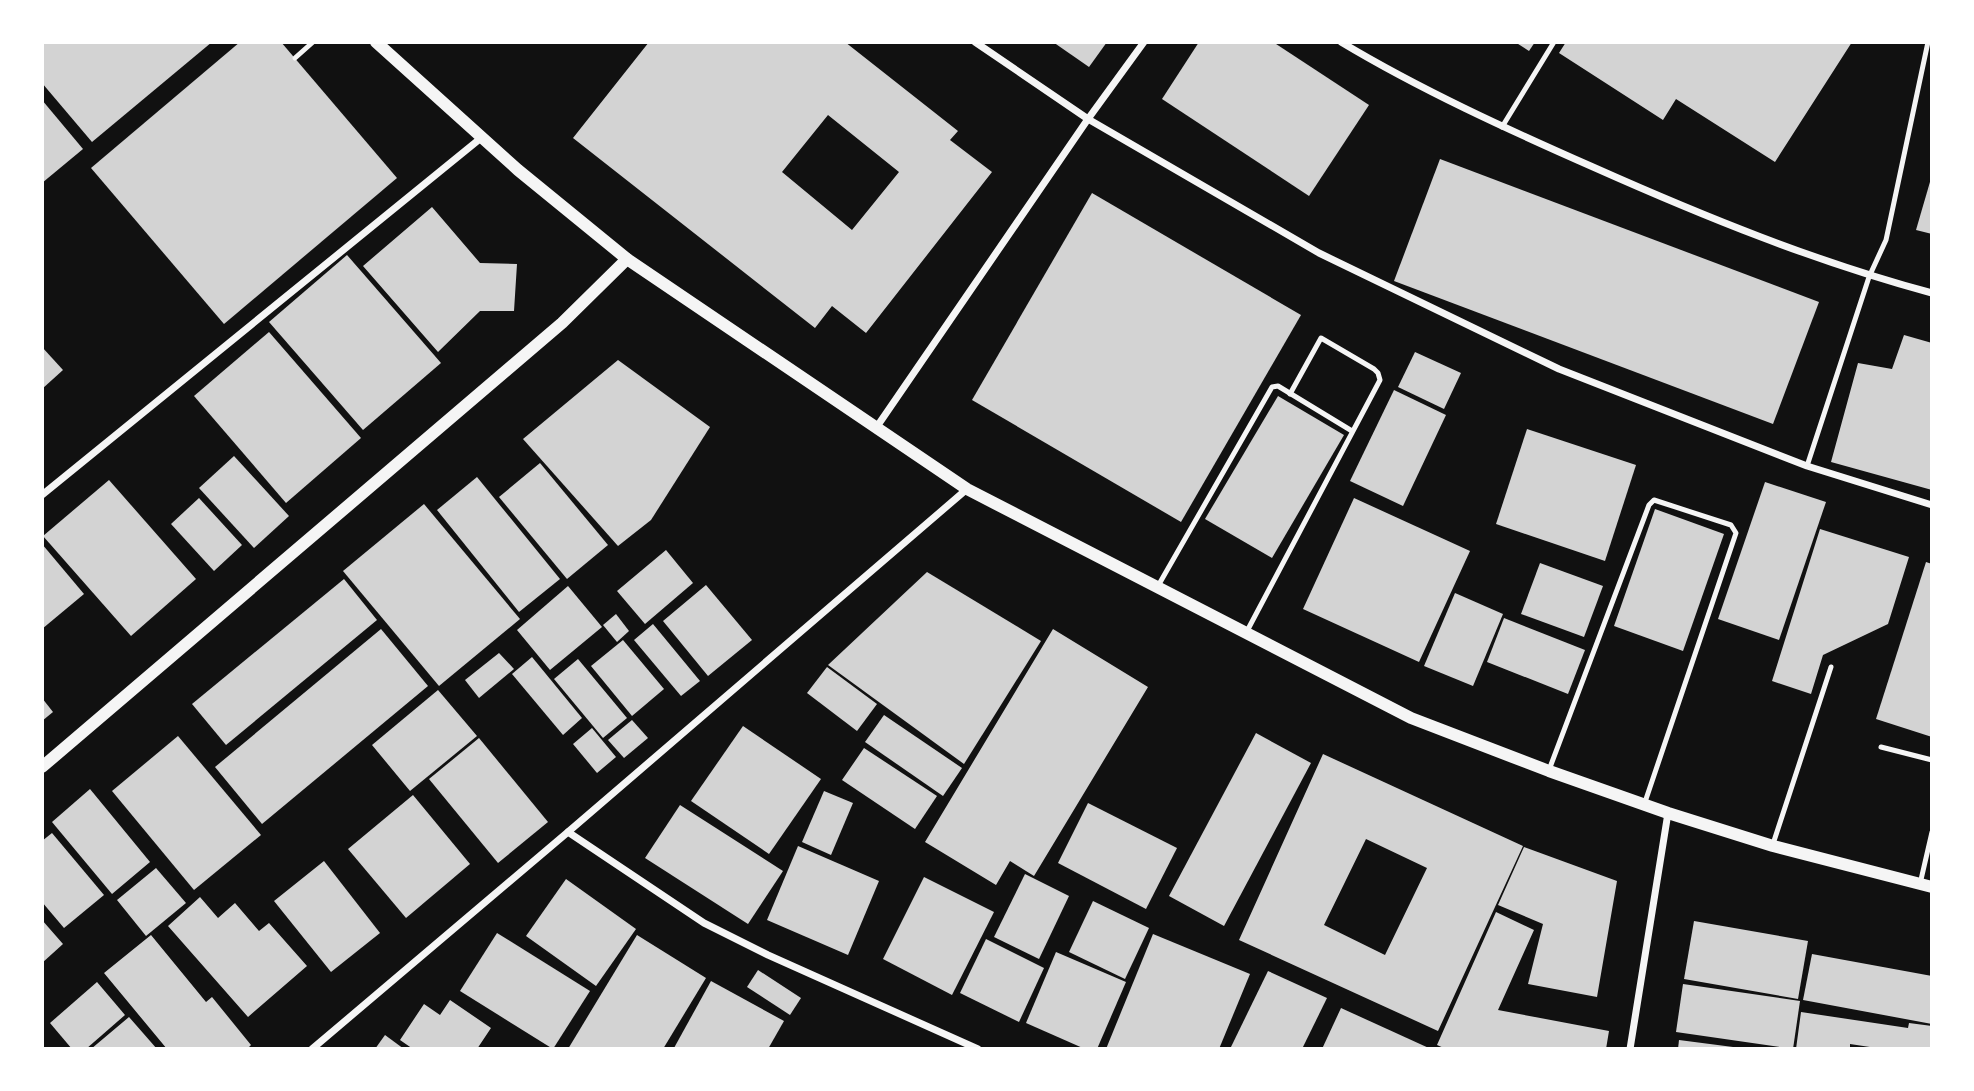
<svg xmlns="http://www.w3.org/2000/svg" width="1974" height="1091" font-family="Quicksand,sans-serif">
<rect width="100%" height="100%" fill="#111"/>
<!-- building -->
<g fill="#d3d3d3" fill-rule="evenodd">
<path d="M42 42H212L92 142 42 83Z"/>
<path d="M240 42H281L397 178 224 324 91 168Z"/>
<path d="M649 42H845L958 131 950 140 992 172 866 333 832 306 815 328 573 138ZM828 115 899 172 852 230 782 172Z"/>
<path d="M1053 42H1107L1089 67Z"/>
<path d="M1199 42H1273L1369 105 1309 196 1162 99Z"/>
<path d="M1515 42H1535L1529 51Z"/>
<path d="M1566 42H1852L1775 162 1676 99 1663 120 1559 53Z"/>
<path d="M42 100 83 149 42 183Z"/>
<path d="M1440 159 1819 302 1773 424 1394 281Z"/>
<path d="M1932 175V234L1916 230Z"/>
<path d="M1092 193 1301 315 1181 522 972 400Z"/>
<path d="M432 207 480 263 517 264 514 311H480L438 352 363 266Z"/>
<path d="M347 255 441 363 363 430 269 322Z"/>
<path d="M269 332 361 438 286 503 194 396Z"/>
<path d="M1904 335 1932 343V490L1831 462 1858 363 1892 369Z"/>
<path d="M42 347 63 370 42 389Z"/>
<path d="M1415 352 1461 373 1444 409 1398 387Z"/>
<path d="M618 360 710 427 651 520 618 546 523 439Z"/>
<path d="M1394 390 1446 415 1403 506 1350 481Z"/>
<path d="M1278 396 1344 435 1272 558 1205 519Z"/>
<path d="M1527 429 1636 465 1605 561 1496 524Z"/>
<path d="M234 456 289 516 254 548 199 488Z"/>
<path d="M540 463 608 545 567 579 499 497Z"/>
<path d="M477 477 560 579 519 612 437 510Z"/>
<path d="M109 480 196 579 131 636 43 536Z"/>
<path d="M1765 482 1826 502 1779 640 1718 619Z"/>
<path d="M199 498 242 545 214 571 171 524Z"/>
<path d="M1354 498 1470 551 1419 662 1303 609Z"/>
<path d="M424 504 520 619 439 686 343 571Z"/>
<path d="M1655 509 1724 534 1683 651 1614 626Z"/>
<path d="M1820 529 1909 557 1888 624 1823 655 1811 694 1772 681Z"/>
<path d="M42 544 84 594 42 629Z"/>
<path d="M666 550 693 583 645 624 617 591Z"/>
<path d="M1926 562 1932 564V737L1876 719Z"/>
<path d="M1540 563 1603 586 1584 637 1521 614Z"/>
<path d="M927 572 1041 641 964 764 828 665Z"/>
<path d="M344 579 377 620 226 745 192 704Z"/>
<path d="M706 585 752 640 708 676 663 621Z"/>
<path d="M568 586 602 627 550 670 517 630Z"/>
<path d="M1455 593 1503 614 1473 686 1424 666Z"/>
<path d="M616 614 629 631 617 642 603 625Z"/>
<path d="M1504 618 1585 650 1568 694 1487 662Z"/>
<path d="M653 624 700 681 681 696 634 640Z"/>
<path d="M381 629 428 686 262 824 215 767Z"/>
<path d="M1053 629 1148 687 1034 876 1010 861 996 885 925 842Z"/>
<path d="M623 640 664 689 632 716 591 666Z"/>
<path d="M499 653 514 669 479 698 465 680Z"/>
<path d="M532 657 582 718 563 735 512 674Z"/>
<path d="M578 659 627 718 603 738 554 679Z"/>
<path d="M827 667 877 704 857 731 807 693Z"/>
<path d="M438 690 477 736 410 791 372 745Z"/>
<path d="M42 698 53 712 42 721Z"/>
<path d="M884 715 962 768 943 796 865 742Z"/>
<path d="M632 720 648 738 624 758 608 740Z"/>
<path d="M743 726 821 779 769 854 691 801Z"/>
<path d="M592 728 616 757 597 773 573 744Z"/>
<path d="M1256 733 1311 763 1224 926 1169 896Z"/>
<path d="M178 736 261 835 194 890 112 791Z"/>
<path d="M479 738 548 822 498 863 429 779Z"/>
<path d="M864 748 937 796 915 829 842 780Z"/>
<path d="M1323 754 1523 846 1438 1031 1239 940ZM1366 839 1427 868 1385 955 1324 925Z"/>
<path d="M90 789 150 862 112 894 52 822Z"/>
<path d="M824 791 853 803 831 855 802 842Z"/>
<path d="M413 795 470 864 406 918 348 849Z"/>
<path d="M1088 803 1177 848 1146 909 1058 863Z"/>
<path d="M680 805 783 871 748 924 645 858Z"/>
<path d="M52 833 104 895 64 928 42 902V841Z"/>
<path d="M798 846 879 881 848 955 767 920Z"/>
<path d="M1524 847 1617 881 1597 997 1528 984 1543 924 1498 905Z"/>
<path d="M324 861 380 933 331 972 274 901Z"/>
<path d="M156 868 186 903 146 936 117 900Z"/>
<path d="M1025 874 1069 896 1039 959 994 937Z"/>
<path d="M924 877 994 912 952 995 883 959Z"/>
<path d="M566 879 636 929 596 986 526 936Z"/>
<path d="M200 897 218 918 235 903 259 931 269 923 307 966 248 1017 168 926Z"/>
<path d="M1093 901 1149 928 1125 979 1069 952Z"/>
<path d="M1496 912 1534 930 1498 1010 1609 1031 1606 1049H1446L1437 1045Z"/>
<path d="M42 920 63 944 42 963Z"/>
<path d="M1694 921 1808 941 1798 999 1684 979Z"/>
<path d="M497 933 590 991 553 1049 460 991Z"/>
<path d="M1153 934 1250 974 1219 1049H1106Z"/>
<path d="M151 935 206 1002 212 997 251 1045 247 1049H167L104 973Z"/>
<path d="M637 935 706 978 663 1049H568Z"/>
<path d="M986 939 1044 968 1019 1022 960 993Z"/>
<path d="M1056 952 1126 982 1097 1049H1085L1026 1023Z"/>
<path d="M1812 954 1932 976V1024L1803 1000Z"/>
<path d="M758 970 801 998 790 1015 747 987Z"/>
<path d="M1268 971 1327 998 1302 1049H1230Z"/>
<path d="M711 981 784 1021 768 1049 674 1048Z"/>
<path d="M97 982 125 1015 86 1049H72L50 1023Z"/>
<path d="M1683 984 1800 1001 1793 1049 1676 1032Z"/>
<path d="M450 1000 491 1028 477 1049H413L400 1040 424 1004 440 1015Z"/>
<path d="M1341 1008 1431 1049H1322Z"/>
<path d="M1801 1012 1908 1028 1909 1023 1932 1026V1049H1883L1850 1044V1049H1796Z"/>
<path d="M129 1017 157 1049H91Z"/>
<path d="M385 1035 404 1049H375Z"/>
<path d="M1679 1040 1733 1047V1049H1678Z"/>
</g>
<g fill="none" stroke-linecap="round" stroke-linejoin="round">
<!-- service -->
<g stroke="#f5f5f5" stroke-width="5">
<path d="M295 58 313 42"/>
<path d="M1502 127 1554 42"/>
<path d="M1807 466 1869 277 1886 240 1928 42"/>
<path d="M1158 586 1272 387 1278 386 1352 431"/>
<path d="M1246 633 1380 380 1378 373 1374 369 1321 338 1290 394"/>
<path d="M1881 747 1932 760"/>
<path d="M1549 770 1649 505 1654 500 1731 525 1736 533 1644 805"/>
<path d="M1773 844 1831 667"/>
<path d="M1920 884 1932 832"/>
</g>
<!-- minor -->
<g stroke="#f5f5f5" stroke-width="7">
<path d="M975 42 1088 119 1319 253 1559 369 1807 466 1932 505"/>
<path d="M1341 42C1421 90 1509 130 1593 167 1703 216 1816 262 1932 293"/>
<path d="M876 428 1088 119 1144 42"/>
<path d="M42 495 481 138"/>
<path d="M568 832 704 923 768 955 978 1049"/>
<path d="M312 1049 568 832 967 489"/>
<path d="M1630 1049 1668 813"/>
</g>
<!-- tertiary -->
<g stroke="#f5f5f5" stroke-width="12">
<path d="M376 42 518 170 627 259 967 489 1411 718 1549 771 1668 813 1773 846 1932 887"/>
<path d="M42 767 562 323 627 259"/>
</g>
</g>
<!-- border -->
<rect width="1974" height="1091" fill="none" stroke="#ffffff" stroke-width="88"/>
</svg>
